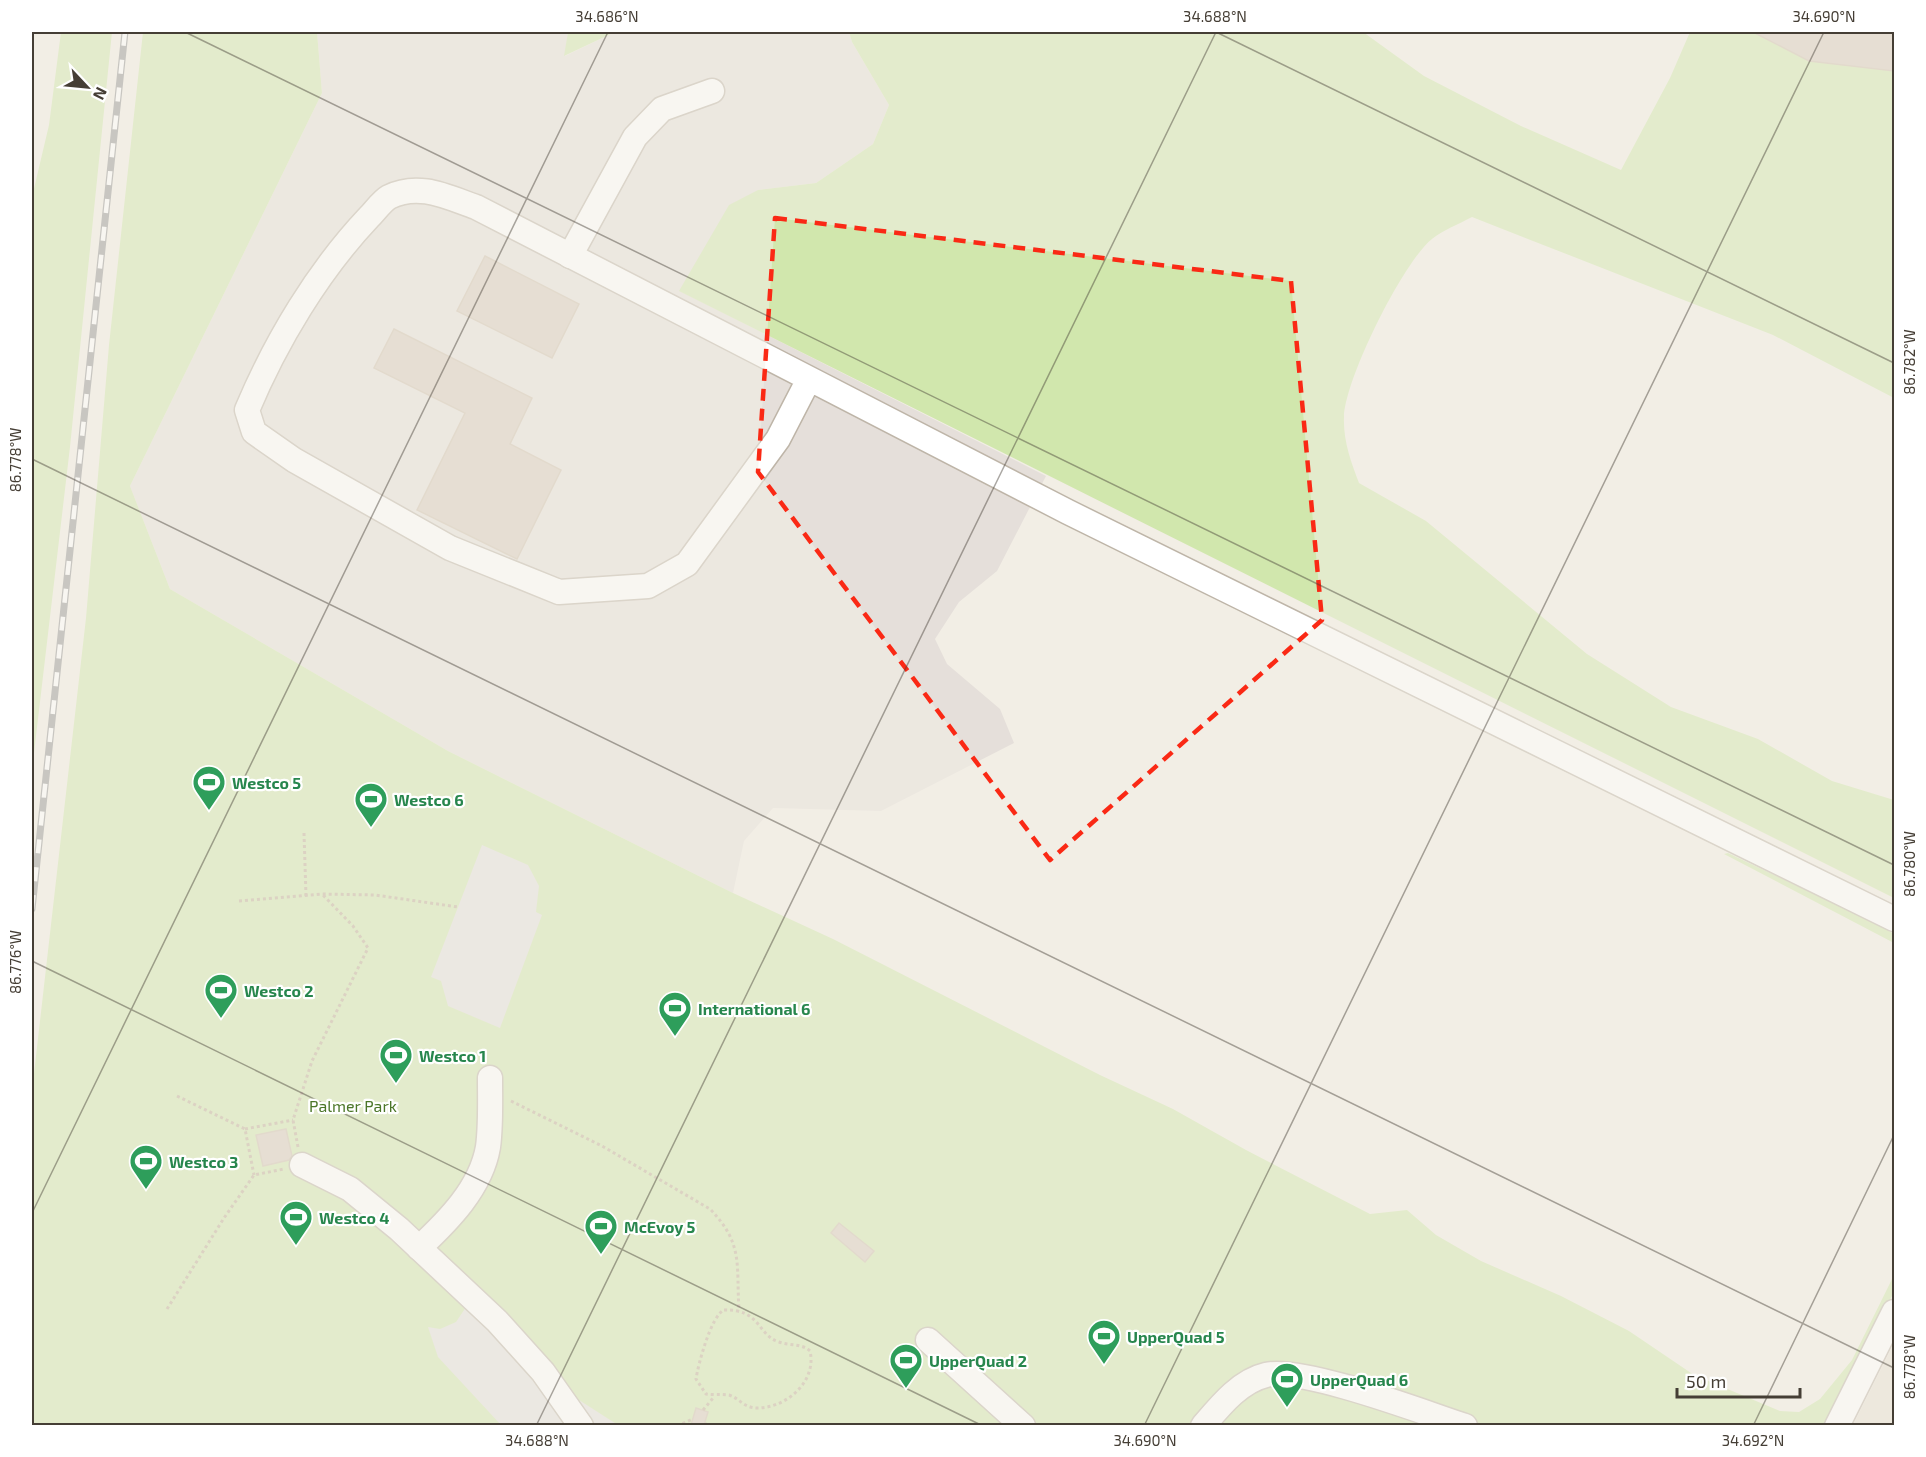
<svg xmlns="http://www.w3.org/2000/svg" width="1926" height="1457" font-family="'Exo 2',sans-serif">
<rect width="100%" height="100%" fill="#f2eee5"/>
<!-- residential -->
<path fill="#e6dfd3" d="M1894 1343V1425H1853Z"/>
<!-- industrial -->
<path fill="#e5dfda" d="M317 32H568L565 56 615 32H849L852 42 889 105 873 144 816 183 758 190 680 291 1046 476 997 571 959 602 935 639 947 664 1000 709 1014 743 881 811 773 808 744 841 733 893 448 751 170 589 130 486 322 93Z"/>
<!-- green -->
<g fill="#d1e7ad">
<path d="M61 32H112L70 447 32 770V197L49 125Z"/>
<path d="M143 32H317L322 93 130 486 170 589 448 751 733 893 833 939 1100 1075 1173 1109 1246 1150 1370 1214 1407 1210 1436 1235 1481 1261 1561 1296 1629 1331 1694 1375 1780 1411 1799 1412 1820 1399 1852 1360 1894 1275V1292L1826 1425 32 1426V1091L86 618 109 345Z"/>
<path d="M568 32H615L564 56Z"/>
<path d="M849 32H1363L1424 76 1521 126 1621 170 1670 78 1690 32H1753L1809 61 1894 71V398L1773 335 1472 217C1459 224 1443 230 1432 239 1403 262 1345 379 1344 417 1343 440 1351 462 1359 483L1426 521 1587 654 1671 707 1758 739 1832 781 1894 800V898L679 291 729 205 758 190 816 183 873 144 889 105 852 42Z"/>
<path d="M1728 853 1877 924 1894 934V943L1724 854Z"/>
</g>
<!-- parking -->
<g fill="#e3e0dd">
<path d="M482 845 528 865 539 886 536 912 542 915 500 1028 448 1006 441 981 431 977Z"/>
<path d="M468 1304 555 1400 574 1425H501L438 1357 428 1327 440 1329 456 1322Z"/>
<path d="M579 1400 618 1425H592Z"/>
</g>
<!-- building -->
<g fill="#d7cbbd" stroke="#cfc0ae" stroke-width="1.5">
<path d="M1753 32H1894V71L1809 61Z"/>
<path d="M485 256 579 304 552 358 457 311Z"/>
<path d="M394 329 532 398 510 444 561 470 517 559 417 510 465 413 374 368Z"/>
<path d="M286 1129 292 1156 289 1160 263 1166 256 1135Z"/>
<path d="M839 1223 874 1251 865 1262 831 1233Z"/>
<path d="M696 1408 708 1412 704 1425H691Z"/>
</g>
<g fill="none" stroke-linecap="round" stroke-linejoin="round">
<defs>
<g id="minor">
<path d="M570 256 635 137 662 109 712 91"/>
<path d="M809 379 778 439 687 564 648 586 559 592 450 548 294 460 254 432 247 410C276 341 318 271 369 217 375 211 382 201 389 197 419 182 447 197 476 207L1068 512 1894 919"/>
<path d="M302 1165 350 1189 399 1229 497 1321 543 1372 581 1426"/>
<path d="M419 1248C448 1221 481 1188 488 1147 491 1125 490 1100 490 1078"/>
<path d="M928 1340 1023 1426"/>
<path d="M1203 1426C1220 1406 1240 1381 1266 1375 1302 1366 1425 1413 1465 1426"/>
<path d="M1837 1426 1894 1312"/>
</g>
</defs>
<!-- minor casing -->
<use href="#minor" stroke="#beb5a8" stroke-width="27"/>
<!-- path -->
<g stroke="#c0b099" stroke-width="3" stroke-dasharray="3 3" stroke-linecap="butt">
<path d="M304 833 306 896"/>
<path d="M239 901 322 894 375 895 458 907"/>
<path d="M177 1096 245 1129 254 1175"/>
<path d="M511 1101 602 1146 710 1209C744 1244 736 1265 739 1310"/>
<path d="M245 1129 293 1120"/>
<path d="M298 1147 293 1120 312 1061 368 948 353 926 322 894"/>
<path d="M167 1309 224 1218 254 1175 284 1169"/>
<path d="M724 1310C761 1309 757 1335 779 1342 790 1346 801 1343 810 1351 817 1381 787 1408 757 1408 744 1408 739 1398 729 1395 721 1394 713 1395 706 1394L696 1379C698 1365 711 1316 724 1310Z"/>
<path d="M703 1410 714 1397"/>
<path d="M705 1423 707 1426"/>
<path d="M677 1426 693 1419"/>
</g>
<!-- minor -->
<use href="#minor" stroke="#fff" stroke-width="24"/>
<defs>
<path id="rail" d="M32 909 125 32"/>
</defs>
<!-- rail casing -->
<use href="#rail" stroke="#959595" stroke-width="7"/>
<!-- rail -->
<use href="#rail" stroke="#fff" stroke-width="4.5" stroke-dasharray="14" stroke-linecap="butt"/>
</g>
<!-- marked area -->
<path d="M0 0H1926V1457H0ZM775 218 1291 281 1322 620 1050 860 758 472Z" fill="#f2eee5" fill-opacity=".55" fill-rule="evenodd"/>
<path fill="none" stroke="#fa2915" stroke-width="4.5" stroke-dasharray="12 8" stroke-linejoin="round" d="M775 218 1291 281 1322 620 1050 860 758 472Z"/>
<!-- ticks -->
<path fill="none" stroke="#453e35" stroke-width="1.5" stroke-opacity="0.45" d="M185 32 1894 865M1216 32 1894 363M32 459 1894 1368M32 961 983 1426M32 1213 608 32M536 1426 1216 32M1144 1426 1824 32M1753 1426 1894 1135"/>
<!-- icons -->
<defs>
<symbol id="stadium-pin" viewBox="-11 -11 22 30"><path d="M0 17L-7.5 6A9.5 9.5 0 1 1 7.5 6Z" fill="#2e9e5b" stroke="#fff"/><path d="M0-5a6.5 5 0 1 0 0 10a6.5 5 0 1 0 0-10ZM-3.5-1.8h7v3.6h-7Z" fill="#fff"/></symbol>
</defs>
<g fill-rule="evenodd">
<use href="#stadium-pin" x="190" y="763" width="38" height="52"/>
<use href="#stadium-pin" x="352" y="780" width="38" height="52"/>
<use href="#stadium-pin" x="202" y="971" width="38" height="52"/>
<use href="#stadium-pin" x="656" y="989" width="38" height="52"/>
<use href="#stadium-pin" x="377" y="1036" width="38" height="52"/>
<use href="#stadium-pin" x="127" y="1142" width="38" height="52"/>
<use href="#stadium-pin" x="277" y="1198" width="38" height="52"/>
<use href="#stadium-pin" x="582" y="1207" width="38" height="52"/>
<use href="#stadium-pin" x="1085" y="1317" width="38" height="52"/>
<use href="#stadium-pin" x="887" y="1341" width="38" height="52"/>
<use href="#stadium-pin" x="1268" y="1360" width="38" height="52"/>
</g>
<g text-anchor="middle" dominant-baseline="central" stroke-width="4.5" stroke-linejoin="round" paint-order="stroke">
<!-- leisure labels -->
<g font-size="16" font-weight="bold" fill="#27864d" stroke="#fff" text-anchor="start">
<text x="232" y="782">Westco 5</text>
<text x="394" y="799">Westco 6</text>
<text x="244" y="990">Westco 2</text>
<text x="698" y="1008">International 6</text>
<text x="419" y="1055">Westco 1</text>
<text x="169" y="1161">Westco 3</text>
<text x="319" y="1217">Westco 4</text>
<text x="624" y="1226">McEvoy 5</text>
<text x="1127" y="1336">UpperQuad 5</text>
<text x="929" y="1360">UpperQuad 2</text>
<text x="1310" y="1379">UpperQuad 6</text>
</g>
<!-- park labels -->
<g font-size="16" fill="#4b7628" stroke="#fff">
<text x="353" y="1105">Palmer Park</text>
</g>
</g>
<!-- border -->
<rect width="1926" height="1457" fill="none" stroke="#ffffff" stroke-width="66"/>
<!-- north arrow -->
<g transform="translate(87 87) rotate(116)" stroke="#ffffff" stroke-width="4.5" paint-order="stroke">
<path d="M0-4.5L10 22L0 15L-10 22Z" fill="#453e35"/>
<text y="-9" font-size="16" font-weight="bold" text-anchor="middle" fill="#453e35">N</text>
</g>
<!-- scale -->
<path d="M1677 1388v9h123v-9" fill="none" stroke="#453e35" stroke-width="3"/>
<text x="1686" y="1388" font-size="18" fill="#453e35" stroke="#ffffff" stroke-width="4.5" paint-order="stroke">50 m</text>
<rect x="33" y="33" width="1860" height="1391" fill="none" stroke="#453e35" stroke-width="2"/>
<g font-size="15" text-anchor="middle" fill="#453e35">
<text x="607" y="22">34.686°N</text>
<text x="1215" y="22">34.688°N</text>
<text x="1824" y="22">34.690°N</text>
<text transform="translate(1910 362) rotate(-90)" y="5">86.782°W</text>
<text transform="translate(16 460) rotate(-90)" y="5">86.778°W</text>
<text transform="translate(1910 864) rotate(-90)" y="5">86.780°W</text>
<text transform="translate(16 962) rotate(-90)" y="5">86.776°W</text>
<text transform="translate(1910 1367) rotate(-90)" y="5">86.778°W</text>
<text x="537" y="1446">34.688°N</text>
<text x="1145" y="1446">34.690°N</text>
<text x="1753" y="1446">34.692°N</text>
</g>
</svg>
